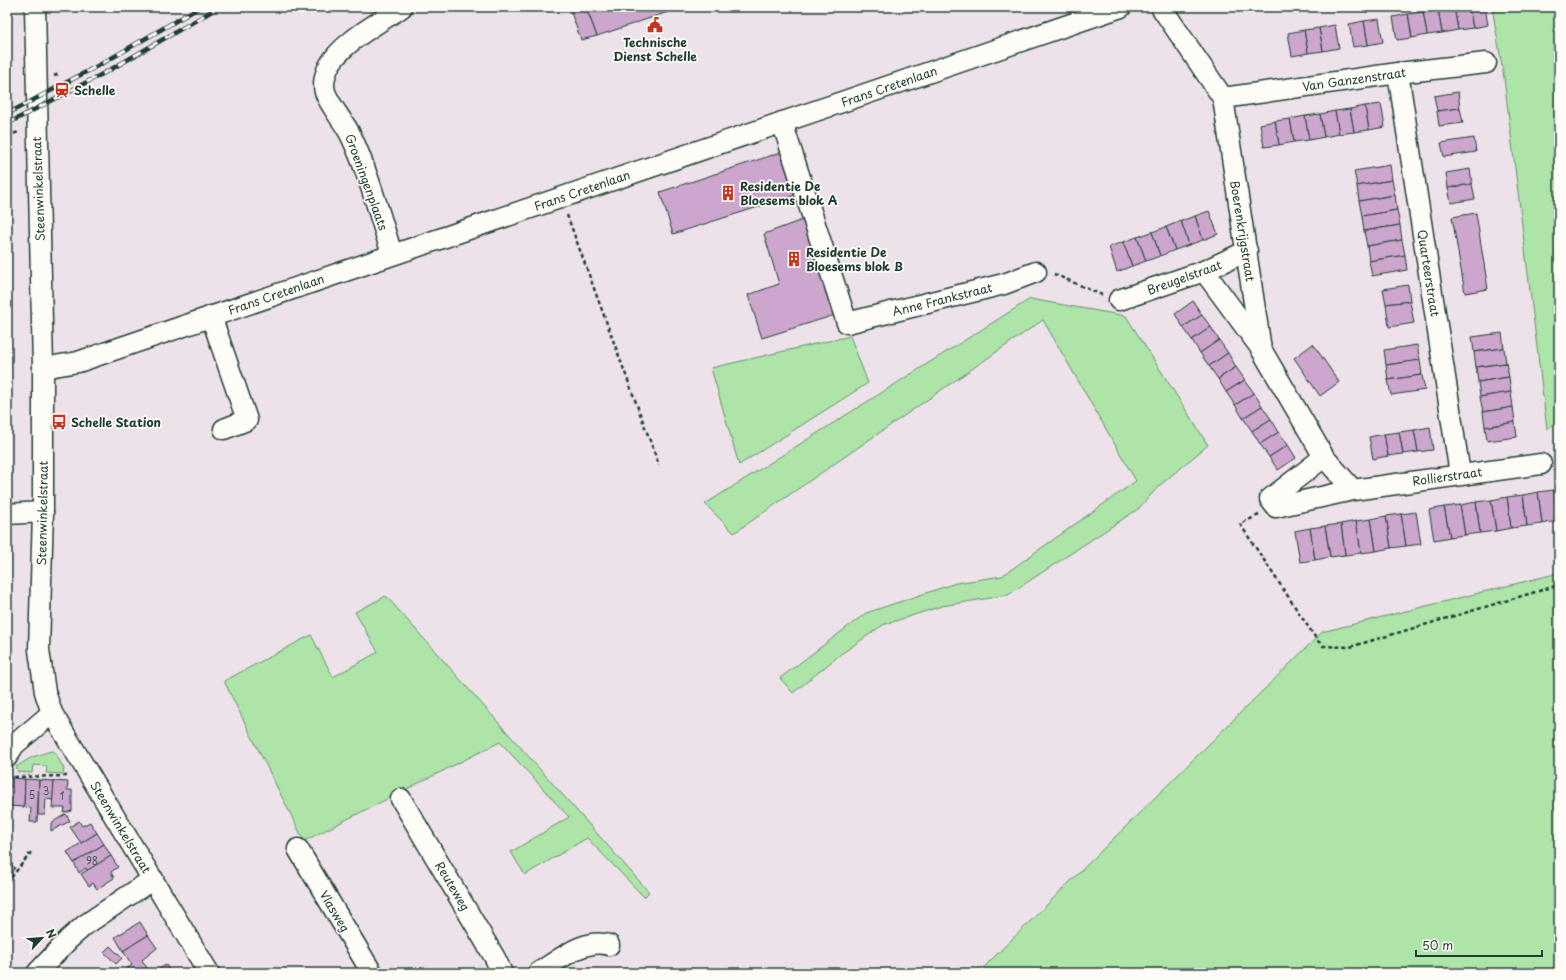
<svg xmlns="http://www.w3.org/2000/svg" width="1566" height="980" font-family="'Playpen Sans',sans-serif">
<rect width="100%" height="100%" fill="#eee2ea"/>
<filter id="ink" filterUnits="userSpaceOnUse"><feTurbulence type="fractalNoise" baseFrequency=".025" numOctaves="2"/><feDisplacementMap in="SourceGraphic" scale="8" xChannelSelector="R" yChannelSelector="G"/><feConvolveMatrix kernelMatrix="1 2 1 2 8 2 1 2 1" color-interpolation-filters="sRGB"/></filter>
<g filter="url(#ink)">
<!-- green -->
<g fill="#ade4a8" stroke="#66906e">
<path d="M1492 7H1559V421L1547 429 1504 78Z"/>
<path d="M1030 299 1126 316 1208 445 1159 486 1138 509 1008 595 942 606 883 625 841 654 793 693 780 678 866 613 956 583 1002 576 1136 481 1043 320 734 533 705 504Z"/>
<path d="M850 336 868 383 739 465 711 368Z"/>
<path d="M1559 573V973H978L1322 632Z"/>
<path d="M386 596 649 892 644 897 587 838 525 875 511 852 569 817 500 742 304 841 224 681 311 635 333 677 378 652 355 612Z"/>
<path d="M51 751 55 752 64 769 63 774 46 773 47 766 33 765 32 773 18 772 16 767 32 757Z"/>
</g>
<!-- building -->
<g fill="#cca6cd" stroke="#1f3d34">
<path d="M569 7H586L597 36 581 40Z"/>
<path d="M586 7H676L677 9 597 36Z"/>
<path d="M1454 7H1469L1473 28 1458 30Z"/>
<path d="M1454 7 1458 30 1442 33 1438 9Z"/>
<path d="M1469 7H1485L1488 25 1473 28Z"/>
<path d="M1438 9 1442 33 1427 35 1423 12Z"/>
<path d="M1423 12 1427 35 1412 38 1408 14Z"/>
<path d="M1408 14 1412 38 1397 40 1393 17Z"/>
<path d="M1379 19 1383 42 1368 45 1364 21Z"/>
<path d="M1364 21 1368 45 1353 47 1349 24Z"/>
<path d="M1335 25 1339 48 1323 51 1319 28Z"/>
<path d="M1319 28 1323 51 1308 53 1304 30Z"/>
<path d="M1304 30 1308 53 1292 56 1288 33Z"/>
<path d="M1458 92 1460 108 1437 111 1434 96Z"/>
<path d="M1381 104 1385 127 1369 130 1365 106Z"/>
<path d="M1365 106 1369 130 1354 132 1350 109Z"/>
<path d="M1460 108 1463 123 1439 126 1437 111Z"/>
<path d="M1350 109 1354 132 1339 134 1335 111Z"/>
<path d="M1335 111 1339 134 1324 137 1320 114Z"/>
<path d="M1320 114 1324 137 1309 140 1305 116Z"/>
<path d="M1305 116 1309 140 1294 142 1290 119Z"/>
<path d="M1290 119 1294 142 1279 145 1275 121Z"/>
<path d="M1275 121 1279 145 1264 147 1260 124Z"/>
<path d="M1474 138 1476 152 1444 157 1441 143Z"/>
<path d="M782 152 796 195 673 234 660 192Z"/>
<path d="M1390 165 1392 180 1357 186 1354 171Z"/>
<path d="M1470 169 1472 184 1448 188 1446 173Z"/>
<path d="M1392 180 1395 195 1359 201 1357 186Z"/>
<path d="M1472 184 1475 199 1451 203 1448 188Z"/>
<path d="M1395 195 1397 210 1362 216 1359 201Z"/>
<path d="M1397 210 1400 225 1364 231 1362 216Z"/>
<path d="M1209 211 1218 234 1203 240 1195 216Z"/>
<path d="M1476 213 1488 289 1465 293 1452 217Z"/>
<path d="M1195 216 1203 240 1189 245 1181 221Z"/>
<path d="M805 219 835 315 762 338 748 295 779 284 764 234Z"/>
<path d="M1181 221 1189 245 1175 250 1166 227Z"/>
<path d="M1400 225 1402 240 1367 246 1364 231Z"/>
<path d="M1166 227 1175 250 1160 256 1152 232Z"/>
<path d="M1152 232 1160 256 1146 261 1137 237Z"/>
<path d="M1137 237 1146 261 1132 266 1123 242Z"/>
<path d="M1402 240 1405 255 1369 261 1367 246Z"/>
<path d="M1123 242 1132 266 1117 272 1109 247Z"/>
<path d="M1405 255 1407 270 1372 276 1369 261Z"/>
<path d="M1408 285 1410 301 1386 304 1383 289Z"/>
<path d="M1193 301 1202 315 1183 327 1175 314Z"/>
<path d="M1410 301 1414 323 1389 327 1386 304Z"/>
<path d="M1202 315 1211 327 1192 340 1183 327Z"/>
<path d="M1211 327 1219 340 1200 353 1192 340Z"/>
<path d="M1502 333 1504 348 1474 352 1472 337Z"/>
<path d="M1219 340 1228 353 1209 366 1200 353Z"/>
<path d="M1313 344 1339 382 1320 396 1294 358Z"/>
<path d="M1417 345 1420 360 1386 365 1384 350Z"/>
<path d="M1504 348 1506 363 1476 367 1474 352Z"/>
<path d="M1228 353 1236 367 1218 379 1209 366Z"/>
<path d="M1420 360 1422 375 1388 380 1386 365Z"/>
<path d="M1506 363 1509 377 1478 382 1476 367Z"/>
<path d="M1236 367 1245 380 1226 392 1218 379Z"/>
<path d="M1422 375 1425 390 1391 395 1388 380Z"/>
<path d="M1509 377 1511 392 1480 397 1478 382Z"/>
<path d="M1245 380 1254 393 1235 405 1226 392Z"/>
<path d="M1511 392 1513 407 1483 412 1480 397Z"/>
<path d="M1254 393 1262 406 1243 418 1235 405Z"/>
<path d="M1262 406 1271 419 1252 431 1243 418Z"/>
<path d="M1513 407 1515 422 1485 427 1483 412Z"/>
<path d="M1271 419 1279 432 1260 444 1252 431Z"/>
<path d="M1515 422 1517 437 1487 441 1485 427Z"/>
<path d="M1430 427 1433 450 1418 452 1414 430Z"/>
<path d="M1414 430 1418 452 1403 454 1399 432Z"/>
<path d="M1279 432 1288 445 1269 457 1260 444Z"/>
<path d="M1399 432 1403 454 1388 456 1384 434Z"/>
<path d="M1384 434 1388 456 1373 459 1369 437Z"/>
<path d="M1288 445 1296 458 1278 470 1269 457Z"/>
<path d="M1554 490 1558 521 1542 524 1538 492Z"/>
<path d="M1538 492 1542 524 1527 526 1523 495Z"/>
<path d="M1523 495 1527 526 1511 528 1507 497Z"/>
<path d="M1507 497 1511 528 1496 531 1491 500Z"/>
<path d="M1491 500 1496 531 1480 533 1476 502Z"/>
<path d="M1476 502 1480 533 1465 535 1460 505Z"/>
<path d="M1460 505 1465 535 1450 537 1444 507Z"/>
<path d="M1444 507 1450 537 1434 540 1429 510Z"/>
<path d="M1416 512 1421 544 1406 546 1401 514Z"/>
<path d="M1401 514 1406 546 1391 548 1386 516Z"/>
<path d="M1386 516 1391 548 1376 551 1371 519Z"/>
<path d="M1371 519 1376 551 1361 553 1356 521Z"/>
<path d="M1356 521 1361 553 1345 555 1341 524Z"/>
<path d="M1341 524 1345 555 1330 557 1325 526Z"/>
<path d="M1325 526 1330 557 1315 560 1310 528Z"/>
<path d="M1310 528 1315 560 1300 562 1295 531Z"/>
<path d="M11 778 25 779 24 807 7 806V786L11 787Z"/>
<path d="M25 779 39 780 37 822H30L31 808 24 807Z"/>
<path d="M39 780 54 781 53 800 46 799 45 815H38Z"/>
<path d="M54 781 68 782 67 790H72V811L64 813 65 808H52Z"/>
<path d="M66 814 70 821 51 831V823Z"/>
<path d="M79 821 82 826 90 822 97 833 81 843 70 827Z"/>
<path d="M97 833 104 844 74 863 67 852Z"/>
<path d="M104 844 111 856 87 871 86 868 79 873 74 863Z"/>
<path d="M111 856 118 867 111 872 114 878 97 889 93 883 89 886 81 874Z"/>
<path d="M10 864 15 868 8 876 7 867Z"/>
<path d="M140 922 148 935 123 951 115 937Z"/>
<path d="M148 935 157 948 142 960 147 968 139 973H120L132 965 123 951Z"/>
<path d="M110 946 122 958 116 964 104 952Z"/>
<path d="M166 965 171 973H152Z"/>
</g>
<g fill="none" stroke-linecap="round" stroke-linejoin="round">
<defs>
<g id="minor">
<path d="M35 7 43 368V512L39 650 45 692 52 713 209 973"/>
<path d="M1161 7 1223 98 1261 349 1324 457"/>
<path d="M1398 73 1460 474"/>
<path d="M1223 98 1398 73 1486 63"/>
<path d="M782 122 847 323 1004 284 1036 272"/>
<path d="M392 254C380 217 368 171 351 136 344 121 331 108 325 92 323 85 325 75 328 68 340 43 379 23 402 7"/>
<path d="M1204 271 1260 347"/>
<path d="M1119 300 1204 271 1247 251"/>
<path d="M211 316 247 420 224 429"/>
<path d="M43 368 78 362 1121 7"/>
<path d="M1353 490 1324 457 1270 499 1276 507 1353 490 1541 464"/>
<path d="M7 514 43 512"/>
<path d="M7 757 14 745 52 713"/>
<path d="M401 799 495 958 502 973"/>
<path d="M298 849 372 973"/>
<path d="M37 973 69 939 85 925 153 879"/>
<path d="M538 973C558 961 584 937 609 945"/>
</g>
</defs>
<!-- minor casing -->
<use href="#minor" stroke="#1f3d34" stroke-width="23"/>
<!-- path -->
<g stroke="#1f3d34" stroke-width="2.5" stroke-dasharray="4 3" stroke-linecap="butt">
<path d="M54 76 59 74"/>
<path d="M7 135 20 132"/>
<path d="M567 215 659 465"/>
<path d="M1054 274 1102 295"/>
<path d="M1259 515 1240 524 1317 640 1323 646 1350 647 1559 585"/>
<path d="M7 777 68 776"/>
<path d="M7 883 32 851"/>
</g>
<!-- minor -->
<use href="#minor" stroke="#fdfcf7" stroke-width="20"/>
<defs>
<g id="rail">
<path d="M7 114 103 63 200 7"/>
<path d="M7 124 108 71 219 7"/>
</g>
</defs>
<!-- rail casing -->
<use href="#rail" stroke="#1f3d34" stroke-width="4.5"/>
<!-- rail -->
<use href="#rail" stroke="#fdfcf7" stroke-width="3" stroke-dasharray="9" stroke-linecap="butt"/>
</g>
</g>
<!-- icons -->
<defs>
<symbol id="civic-bare" viewBox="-9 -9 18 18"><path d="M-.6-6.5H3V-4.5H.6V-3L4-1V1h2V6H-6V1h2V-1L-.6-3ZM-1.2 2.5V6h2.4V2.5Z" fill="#c8321e" stroke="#fdfcf7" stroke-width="2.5" paint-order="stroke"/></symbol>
<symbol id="station-bare" viewBox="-9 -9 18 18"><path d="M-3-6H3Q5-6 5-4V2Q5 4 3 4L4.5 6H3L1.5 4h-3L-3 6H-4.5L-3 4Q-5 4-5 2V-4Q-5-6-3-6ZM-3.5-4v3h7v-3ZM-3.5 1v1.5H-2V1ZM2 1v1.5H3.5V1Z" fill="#c8321e" stroke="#fdfcf7" stroke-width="2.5" paint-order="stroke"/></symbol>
<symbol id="building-bare" viewBox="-9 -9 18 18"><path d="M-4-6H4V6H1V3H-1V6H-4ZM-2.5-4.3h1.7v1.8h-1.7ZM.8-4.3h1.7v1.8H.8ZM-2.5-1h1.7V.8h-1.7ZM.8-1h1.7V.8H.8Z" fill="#c8321e" stroke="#fdfcf7" stroke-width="2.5" paint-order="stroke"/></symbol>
<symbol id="bus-bare" viewBox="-9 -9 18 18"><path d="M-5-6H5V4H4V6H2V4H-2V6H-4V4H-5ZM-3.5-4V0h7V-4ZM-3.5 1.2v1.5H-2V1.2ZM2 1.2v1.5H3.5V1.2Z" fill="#c8321e" stroke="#fdfcf7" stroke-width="2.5" paint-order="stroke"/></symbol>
</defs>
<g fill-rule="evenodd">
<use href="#civic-bare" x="644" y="14" width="22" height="22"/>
<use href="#station-bare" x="51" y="79" width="22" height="22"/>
<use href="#building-bare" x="717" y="182" width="22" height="22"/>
<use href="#building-bare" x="783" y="248" width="22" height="22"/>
<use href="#bus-bare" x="48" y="411" width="22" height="22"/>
</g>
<g text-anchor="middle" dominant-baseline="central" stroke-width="3.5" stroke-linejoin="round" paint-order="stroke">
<!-- number labels -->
<g font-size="10" fill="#4a575a">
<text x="46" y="790">3</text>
<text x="32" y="794">5</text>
<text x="62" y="795">1</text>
<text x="92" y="860">98</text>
</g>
<!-- poi labels -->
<g font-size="12" font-weight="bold" fill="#1f3d34" stroke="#fdfcf7" text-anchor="start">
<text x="655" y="42" text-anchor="middle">Technische<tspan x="655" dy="14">Dienst Schelle</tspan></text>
<text x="74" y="90">Schelle</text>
<text x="740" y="186">Residentie De<tspan x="740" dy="14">Bloesems blok A</tspan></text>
<text x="806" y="252">Residentie De<tspan x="806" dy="14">Bloesems blok B</tspan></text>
<text x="71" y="422">Schelle Station</text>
</g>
<!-- street labels -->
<g font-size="12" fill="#1f3d34" stroke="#fdfcf7">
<text transform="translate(1354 79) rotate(-8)">Van Ganzenstraat</text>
<text transform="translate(889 86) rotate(-19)">Frans Cretenlaan</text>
<text transform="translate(367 182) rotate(70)">Groeningenplaats</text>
<text transform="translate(38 189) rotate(-92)">Steenwinkelstraat</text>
<text transform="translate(582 190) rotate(-19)">Frans Cretenlaan</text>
<text transform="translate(1243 231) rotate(81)">Boerenkrijgstraat</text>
<text transform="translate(1429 273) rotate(81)">Quarteerstraat</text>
<text transform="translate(1184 277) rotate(-20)">Breugelstraat</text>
<text transform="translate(276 294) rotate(-19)">Frans Cretenlaan</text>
<text transform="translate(942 299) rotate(-14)">Anne Frankstraat</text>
<text transform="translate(1447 476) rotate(-8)">Rollierstraat</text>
<text transform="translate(42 513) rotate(-89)">Steenwinkelstraat</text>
<text transform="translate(121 827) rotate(59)">Steenwinkelstraat</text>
<text transform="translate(453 886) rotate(59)">Reuteweg</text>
<text transform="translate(335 911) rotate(59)">Vlasweg</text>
</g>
</g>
<!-- margin -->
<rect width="1566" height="980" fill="none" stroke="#fdfcf7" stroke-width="24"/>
<rect x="12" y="12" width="1542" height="956" fill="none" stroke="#1f3d34" stroke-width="1.5" filter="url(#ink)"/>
<!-- north arrow -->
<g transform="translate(42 938) rotate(64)" stroke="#fdfcf7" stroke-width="3" paint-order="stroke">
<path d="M0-3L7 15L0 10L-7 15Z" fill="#1f3d34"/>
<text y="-6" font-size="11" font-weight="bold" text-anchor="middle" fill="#1f3d34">N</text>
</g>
<!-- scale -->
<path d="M1416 950v6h126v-6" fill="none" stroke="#1f3d34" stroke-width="2"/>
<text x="1422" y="950" font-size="12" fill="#1f3d34" stroke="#fdfcf7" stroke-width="3" paint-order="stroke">50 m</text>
</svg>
